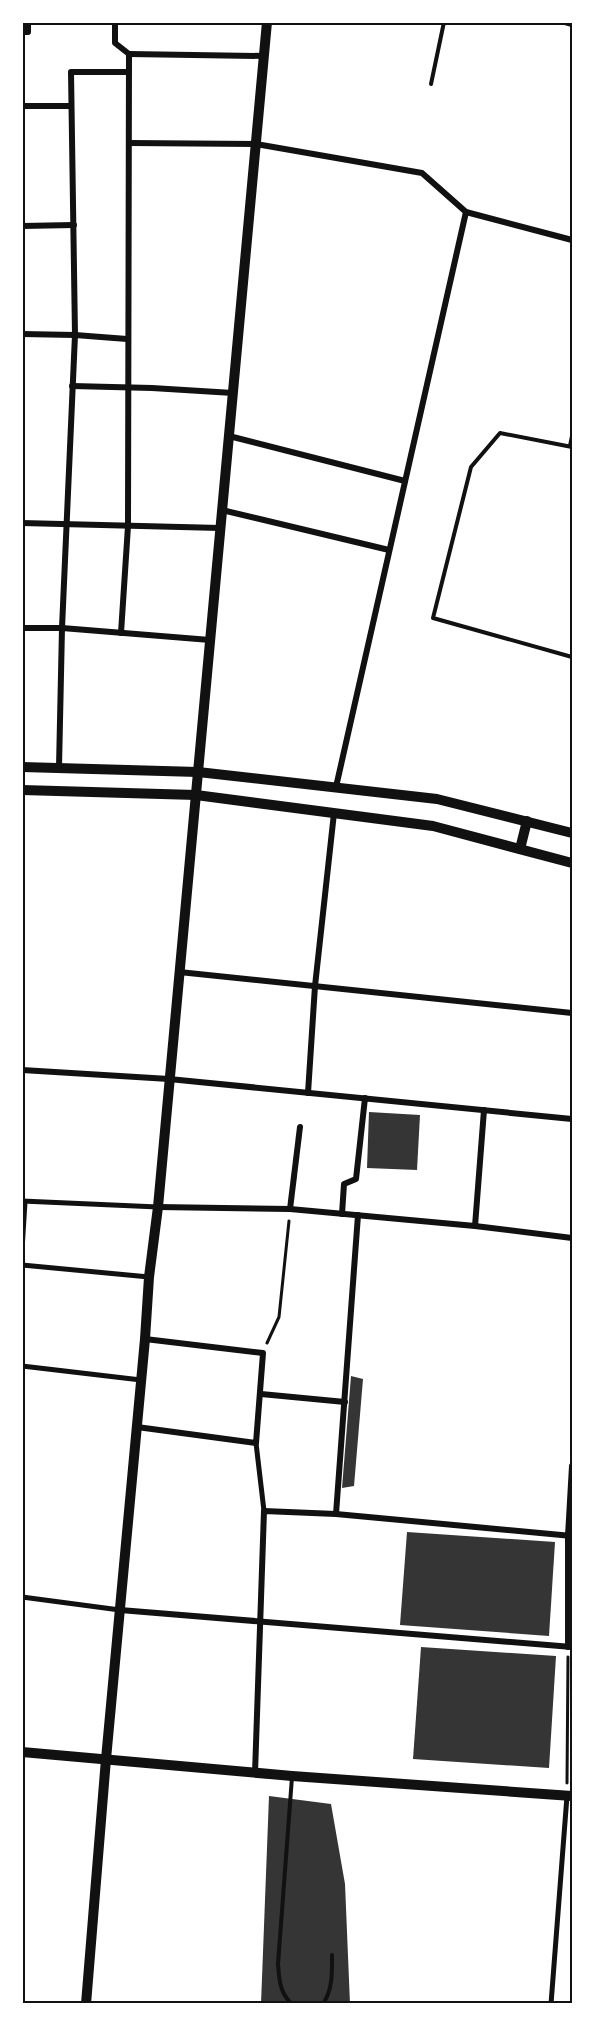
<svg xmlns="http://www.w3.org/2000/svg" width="595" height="2026" font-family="Raleway,sans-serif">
<rect width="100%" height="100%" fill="#fff"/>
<!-- building -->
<g fill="#353535">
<path d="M369 1112 420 1115 417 1170 367 1168Z"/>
<path d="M351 1376 363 1379 354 1486 342 1488Z"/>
<path d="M407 1532 555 1542 549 1636 400 1625Z"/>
<path d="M421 1647 556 1656 549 1768 413 1759Z"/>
<path d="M269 1796 331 1804 345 1884 350 2004H261Z"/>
</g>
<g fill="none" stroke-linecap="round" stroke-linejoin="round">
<!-- path -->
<g stroke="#111" stroke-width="3">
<path d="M267 1343 279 1317 289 1221"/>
<path d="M567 1783 568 1657"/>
</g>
<!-- service -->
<g stroke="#111" stroke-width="4">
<path d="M561 22 572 25"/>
<path d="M431 84 444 22"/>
<path d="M570 446 572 436"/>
<path d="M572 447 500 433 471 467 433 618 572 657"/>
<path d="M292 1777 278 1964C279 1979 280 1994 292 2004"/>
<path d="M323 2004C333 1989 332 1972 332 1955"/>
</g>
<!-- pedestrian -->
<g stroke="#111" stroke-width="5">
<path d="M22 1201 158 1207"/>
<path d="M22 1250 25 1202"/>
<path d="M22 1265 149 1277"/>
<path d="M22 1366 141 1380"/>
<path d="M256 1443 264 1511"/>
<path d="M22 1597 120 1610"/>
<path d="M551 2004 567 1796"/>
</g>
<!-- minor -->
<g stroke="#111" stroke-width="6">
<path d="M115 22V43L129 54"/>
<path d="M22 32H28V22"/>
<path d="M129 54 263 56"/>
<path d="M22 106H71"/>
<path d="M129 143 256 144 422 173 466 212 572 240"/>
<path d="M22 226 74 225"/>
<path d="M22 334 75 335 127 339"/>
<path d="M72 386 152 388 233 393"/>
<path d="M229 436 405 481"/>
<path d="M222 510 389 550"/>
<path d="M22 523 220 528"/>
<path d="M22 628H62L210 640"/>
<path d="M121 633 128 526 129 54"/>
<path d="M59 767 62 628 75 335 71 72H129"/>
<path d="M336 787 466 212"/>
<path d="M179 972 572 1013"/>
<path d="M22 1070 169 1079 572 1119"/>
<path d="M308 1093 315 986 334 813"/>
<path d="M158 1207 290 1209 475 1226 572 1238"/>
<path d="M290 1209 300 1127"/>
<path d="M342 1214 344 1184 356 1179 365 1098"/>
<path d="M475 1226 484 1110"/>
<path d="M261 1394 345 1402"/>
<path d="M137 1427 256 1443 263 1353 145 1339"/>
<path d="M336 1514 358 1215"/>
<path d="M120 1610 572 1647"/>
<path d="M568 1647V1536L572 1466"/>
<path d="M255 1773 264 1511 336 1514 572 1536"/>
</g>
<!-- tertiary -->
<g stroke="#111" stroke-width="10">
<path d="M22 1752 292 1776 572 1796"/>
<path d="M86 2004 106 1759 145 1339 149 1277 158 1207 267 22"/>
</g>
<!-- secondary -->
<g stroke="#111" stroke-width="10">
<path d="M22 767 198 772 437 799 572 833"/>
<path d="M22 790 196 795 433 826 572 863"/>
<path d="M520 849 527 821"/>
</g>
</g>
<!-- border -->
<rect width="595" height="2026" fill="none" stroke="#ffffff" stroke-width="48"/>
<rect x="24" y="24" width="547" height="1978" fill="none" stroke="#111" stroke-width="2"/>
</svg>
